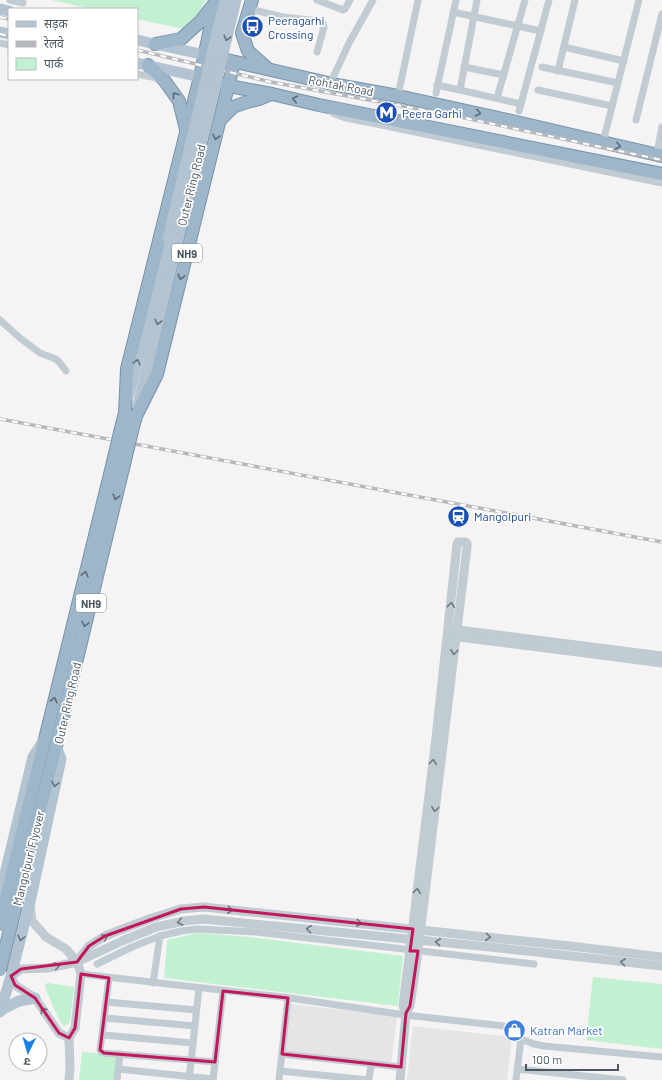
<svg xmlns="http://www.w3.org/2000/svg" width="662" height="1080" font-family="Barlow,'Noto Sans Devanagari',sans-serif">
<rect width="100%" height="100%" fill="#f5f3f3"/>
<!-- education -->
<g fill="#e6e4e5">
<path d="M290 1004 397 1016 391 1064 285 1052Z"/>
<path d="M413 1026 512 1037 507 1080H407Z"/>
</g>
<!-- green -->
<g fill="#c2f1d1">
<path d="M51 0H206L197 15 183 29 137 19V9H91Z"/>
<path d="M198 933 250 937 403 956 398 1006 164 978 167 940Z"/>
<path d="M593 977 662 984V1049L586 1040Z"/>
<path d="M48 983 74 987 70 1021 67 1025 64 1026 61 1024 46 990 45 984Z"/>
<path d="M82 1052 118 1055 116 1080H79Z"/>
</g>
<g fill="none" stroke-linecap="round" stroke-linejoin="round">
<defs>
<g id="trunk">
<path d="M252 0 242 33 248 51 268 69"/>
<path d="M155 44 181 39 200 22 214 4"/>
<path d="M205 55 337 85 398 96 494 117 662 156"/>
<path d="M148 65 164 80 179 101 186 129"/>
<path d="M200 77 229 86 272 94 319 105 662 174"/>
<path d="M221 119 233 107 247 102 259 99 271 94"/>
<path d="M121 428 125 413 127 369 200 77 216 0"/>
<path d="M132 431 136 416 157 374 234 62"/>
<path d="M4 906 114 458"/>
<path d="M15 909 56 746 125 460"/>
</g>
</defs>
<!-- trunk casing -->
<use href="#trunk" stroke="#7594ad" stroke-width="14"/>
<!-- minor -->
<g stroke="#c1cbd2" stroke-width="7">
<path d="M10 0 23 3"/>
<path d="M317 0 343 10 345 9 350 0"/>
<path d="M477 0 460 90 521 104"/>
<path d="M249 9 283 17 319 21 323 23 324 27 317 52"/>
<path d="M453 12 541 31"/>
<path d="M0 43 9 45"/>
<path d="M564 47 624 61"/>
<path d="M464 67 504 75"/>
<path d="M542 67 618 83"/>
<path d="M558 71 575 0"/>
<path d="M137 74 162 79"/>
<path d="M330 84 349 43 373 0"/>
<path d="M437 85 460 90"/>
<path d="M538 90 612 106"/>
<path d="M436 93 456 0"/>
<path d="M398 96 418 0"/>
<path d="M497 98 525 0"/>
<path d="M519 111 549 0"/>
<path d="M636 120 662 14"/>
<path d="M603 142 639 0"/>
<path d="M657 155 659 142 662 127"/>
<path d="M0 320 20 338 40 353 56 359 60 363 66 371"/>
<path d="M97 964 132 947 160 936 181 931 197 929 256 932 534 964"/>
<path d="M81 974 283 997 405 1015 504 1026 511 1030 521 1039 534 1044 544 1046 662 1057"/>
<path d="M109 978 100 1050 101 1052 104 1053 215 1062"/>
<path d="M153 983 160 936"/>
<path d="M107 1002 196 1010"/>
<path d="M105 1018 195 1026"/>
<path d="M103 1035 193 1043"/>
<path d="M282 1054 401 1067"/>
<path d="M118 1069 213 1079"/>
<path d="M517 1069 623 1080"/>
<path d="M280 1071 369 1080"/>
<path d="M117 1080 120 1054"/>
<path d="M189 1080 199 988"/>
<path d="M213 1080 223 991"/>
<path d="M279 1080 288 998"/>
<path d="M369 1080 371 1064"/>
<path d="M516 1080 521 1039"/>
</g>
<!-- tertiary -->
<g stroke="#c1cbd2" stroke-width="9">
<path d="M333 112 346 117 367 121 662 182"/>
<path d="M451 629 662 656"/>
<path d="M451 636 578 652 662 663"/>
<path d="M30 905 32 921 46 937 66 949 77 962 81 974 75 1028 69 1038 70 1067 69 1080"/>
<path d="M79 959 89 946 105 936 120 930 152 918 181 909 204 907 570 946 662 957"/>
<path d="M11 976 21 969 48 968 77 962 122 941 156 927 184 921 203 919 490 947 662 966"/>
<path d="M11 976 15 985 35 998 59 1033 69 1038"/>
<path d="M400 1080 406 1013 403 1006 436 738 457 544 458 542H465L467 543V547L418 951 410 1006 406 1013"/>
</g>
<!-- primary -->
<g stroke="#b2c4d1" stroke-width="11">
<path d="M0 9 9 11"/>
<path d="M0 32 9 34"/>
<path d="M137 40 205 55"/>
<path d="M137 63 200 77"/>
<path d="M129 395 168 239"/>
<path d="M138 406 177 243"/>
<path d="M0 895 33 757 44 740"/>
<path d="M1 1010 19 1001 35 998"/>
<path d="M0 1012 11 976 30 902 61 759 56 746"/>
</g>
<!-- trunk -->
<use href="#trunk" stroke="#9eb6c9" stroke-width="12"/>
<defs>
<g id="rail">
<path d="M0 17 9 19"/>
<path d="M0 34 9 36"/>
<path d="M137 50 271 82 451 115 662 160"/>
<path d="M0 419 662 542"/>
</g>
</defs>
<!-- rail casing -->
<use href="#rail" stroke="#b5b8bd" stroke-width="3.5"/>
<!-- rail -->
<use href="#rail" stroke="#fff" stroke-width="2" stroke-dasharray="6" stroke-linecap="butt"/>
<defs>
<g id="trunk-bridge">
<path d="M114 458 121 428"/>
<path d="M125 460 132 431"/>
<path d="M0 925 4 906"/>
<path d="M0 970 15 909"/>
</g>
</defs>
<!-- trunk-bridge casing -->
<use href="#trunk-bridge" stroke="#7594ad" stroke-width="14" stroke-linecap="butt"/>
<!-- primary-bridge -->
<g stroke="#b2c4d1" stroke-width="11">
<path d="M168 239 225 0"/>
<path d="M177 243 236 0"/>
</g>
<!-- trunk-bridge -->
<use href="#trunk-bridge" stroke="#9eb6c9" stroke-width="12"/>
</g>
<!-- one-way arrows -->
<defs><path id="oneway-chevron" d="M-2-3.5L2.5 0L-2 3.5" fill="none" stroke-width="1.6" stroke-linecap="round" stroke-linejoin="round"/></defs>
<g stroke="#64727d">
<use href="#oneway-chevron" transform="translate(227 38) rotate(104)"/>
<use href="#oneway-chevron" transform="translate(158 322) rotate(104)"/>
<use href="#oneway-chevron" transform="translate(137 362) rotate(-76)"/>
<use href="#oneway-chevron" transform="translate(55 784) rotate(102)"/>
<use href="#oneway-chevron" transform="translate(21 938) rotate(104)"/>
</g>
<g stroke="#5b6a76">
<use href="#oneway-chevron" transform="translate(175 95) rotate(-126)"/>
<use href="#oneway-chevron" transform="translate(295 99) rotate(-167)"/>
<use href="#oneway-chevron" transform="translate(478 113) rotate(12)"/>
<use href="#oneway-chevron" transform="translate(216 137) rotate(104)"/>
<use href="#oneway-chevron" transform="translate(618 146) rotate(13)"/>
<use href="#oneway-chevron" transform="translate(181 277) rotate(104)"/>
<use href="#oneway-chevron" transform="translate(116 497) rotate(104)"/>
<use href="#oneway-chevron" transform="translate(85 574) rotate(-76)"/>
<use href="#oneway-chevron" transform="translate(85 624) rotate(104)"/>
<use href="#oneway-chevron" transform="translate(54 700) rotate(-76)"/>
</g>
<g stroke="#6e7a83">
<use href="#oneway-chevron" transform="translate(451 605) rotate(-84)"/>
<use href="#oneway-chevron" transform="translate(454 652) rotate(97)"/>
<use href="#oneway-chevron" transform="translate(433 762) rotate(-83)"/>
<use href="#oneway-chevron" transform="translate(435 809) rotate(97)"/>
<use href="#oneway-chevron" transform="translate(417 891) rotate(-83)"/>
<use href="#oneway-chevron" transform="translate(230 910) rotate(6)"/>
<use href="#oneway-chevron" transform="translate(180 922) rotate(169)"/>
<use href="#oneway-chevron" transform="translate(359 923) rotate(6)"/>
<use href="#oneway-chevron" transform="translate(309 929) rotate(-175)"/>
<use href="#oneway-chevron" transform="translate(105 937) rotate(-27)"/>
<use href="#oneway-chevron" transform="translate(488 937) rotate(6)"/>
<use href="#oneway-chevron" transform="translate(438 942) rotate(-174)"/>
<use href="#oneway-chevron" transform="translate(623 962) rotate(-174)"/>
<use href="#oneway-chevron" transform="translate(57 966) rotate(-11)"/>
<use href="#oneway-chevron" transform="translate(43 1010) rotate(-125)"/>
</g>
<!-- marked area -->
<path fill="none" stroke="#c2185b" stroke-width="3" stroke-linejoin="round" d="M204 907 413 929 410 951H418L410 1006 406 1013 401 1067 282 1054 288 998 223 991 215 1062 104 1053 100 1050 109 978 81 974 75 1028 69 1038 59 1033 35 998 15 985 11 976 21 969 77 962 89 946 105 936 181 909Z"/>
<!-- icons -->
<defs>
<symbol id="bus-disc" viewBox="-11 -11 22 22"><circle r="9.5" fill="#1a4fb4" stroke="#fff"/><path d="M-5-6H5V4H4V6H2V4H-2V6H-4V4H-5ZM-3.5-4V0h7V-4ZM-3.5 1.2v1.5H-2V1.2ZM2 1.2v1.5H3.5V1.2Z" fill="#fff"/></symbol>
<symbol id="metro-disc" viewBox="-11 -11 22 22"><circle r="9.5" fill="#1a4fb4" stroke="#fff"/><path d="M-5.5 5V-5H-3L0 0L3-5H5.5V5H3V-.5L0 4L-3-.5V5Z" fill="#fff"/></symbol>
<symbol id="station-disc" viewBox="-11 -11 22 22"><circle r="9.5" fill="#1a4fb4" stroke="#fff"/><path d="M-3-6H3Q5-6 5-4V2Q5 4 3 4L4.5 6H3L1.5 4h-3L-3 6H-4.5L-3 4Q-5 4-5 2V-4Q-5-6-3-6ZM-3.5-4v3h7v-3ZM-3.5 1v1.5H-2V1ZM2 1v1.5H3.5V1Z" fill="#fff"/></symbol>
<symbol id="shop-disc" viewBox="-11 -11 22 22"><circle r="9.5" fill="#3f7fe0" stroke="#fff"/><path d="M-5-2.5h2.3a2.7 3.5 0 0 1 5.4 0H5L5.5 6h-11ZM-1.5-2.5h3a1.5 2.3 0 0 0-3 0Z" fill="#fff"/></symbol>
</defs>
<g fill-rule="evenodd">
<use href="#bus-disc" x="240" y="14" width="25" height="25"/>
<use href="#metro-disc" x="374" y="100" width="25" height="25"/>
<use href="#station-disc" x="446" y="504" width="25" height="25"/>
<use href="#shop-disc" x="502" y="1018" width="25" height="25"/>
</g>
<g text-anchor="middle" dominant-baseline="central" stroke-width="3.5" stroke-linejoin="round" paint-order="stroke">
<!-- shield labels -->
<g fill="#fff" stroke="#808990" stroke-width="1">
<rect x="172" y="244" width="30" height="18" rx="3"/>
<rect x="76" y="594" width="30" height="18" rx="3"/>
</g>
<g font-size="11" font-weight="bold" fill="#4a5761">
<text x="187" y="253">NH9</text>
<text x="91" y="603">NH9</text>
</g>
<!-- transit labels -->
<g font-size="12" fill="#164399" stroke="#fff" text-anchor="start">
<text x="268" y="20">Peeragarhi<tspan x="268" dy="14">Crossing</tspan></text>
<text x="402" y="113">Peera Garhi</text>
<text x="474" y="516">Mangolpuri</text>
</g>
<!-- street labels -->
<g font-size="12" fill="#4a5761" stroke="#fff">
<text transform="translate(341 85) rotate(11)">Rohtak Road</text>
<text transform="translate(191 185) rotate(-76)">Outer Ring Road</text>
<text transform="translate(67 703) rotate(-77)">Outer Ring Road</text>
<text transform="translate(28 858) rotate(-76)">Mangolpuri Flyover</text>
</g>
<!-- shop labels -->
<g font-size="12" fill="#366cbe" stroke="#fff" text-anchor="start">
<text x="530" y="1030">Katran Market</text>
</g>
</g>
<!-- legend -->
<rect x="8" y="8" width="130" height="72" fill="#ffffff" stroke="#b7bcc0"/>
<rect x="16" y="21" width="20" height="6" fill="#b2c4d1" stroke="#b7bcc0"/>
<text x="44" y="28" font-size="12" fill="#4a5761">सड़क</text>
<rect x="16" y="41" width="20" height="6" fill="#b5b8bd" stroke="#b7bcc0"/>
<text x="44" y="48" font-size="12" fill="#4a5761">रेलवे</text>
<rect x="16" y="58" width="20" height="12" fill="#c2f1d1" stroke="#b7bcc0"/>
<text x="44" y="68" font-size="12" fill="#4a5761">पार्क</text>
<!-- north arrow -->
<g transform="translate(28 1052) rotate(185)"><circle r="19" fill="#ffffff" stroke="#b7bcc0"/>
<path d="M0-3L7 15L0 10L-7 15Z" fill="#1881ea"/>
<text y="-6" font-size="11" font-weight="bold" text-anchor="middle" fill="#4a5761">उ</text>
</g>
<!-- scale -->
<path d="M526 1064v6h92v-6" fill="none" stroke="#4a5761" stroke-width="2"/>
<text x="532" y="1064" font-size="12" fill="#4a5761" stroke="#ffffff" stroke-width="3" paint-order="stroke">100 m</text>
</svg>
